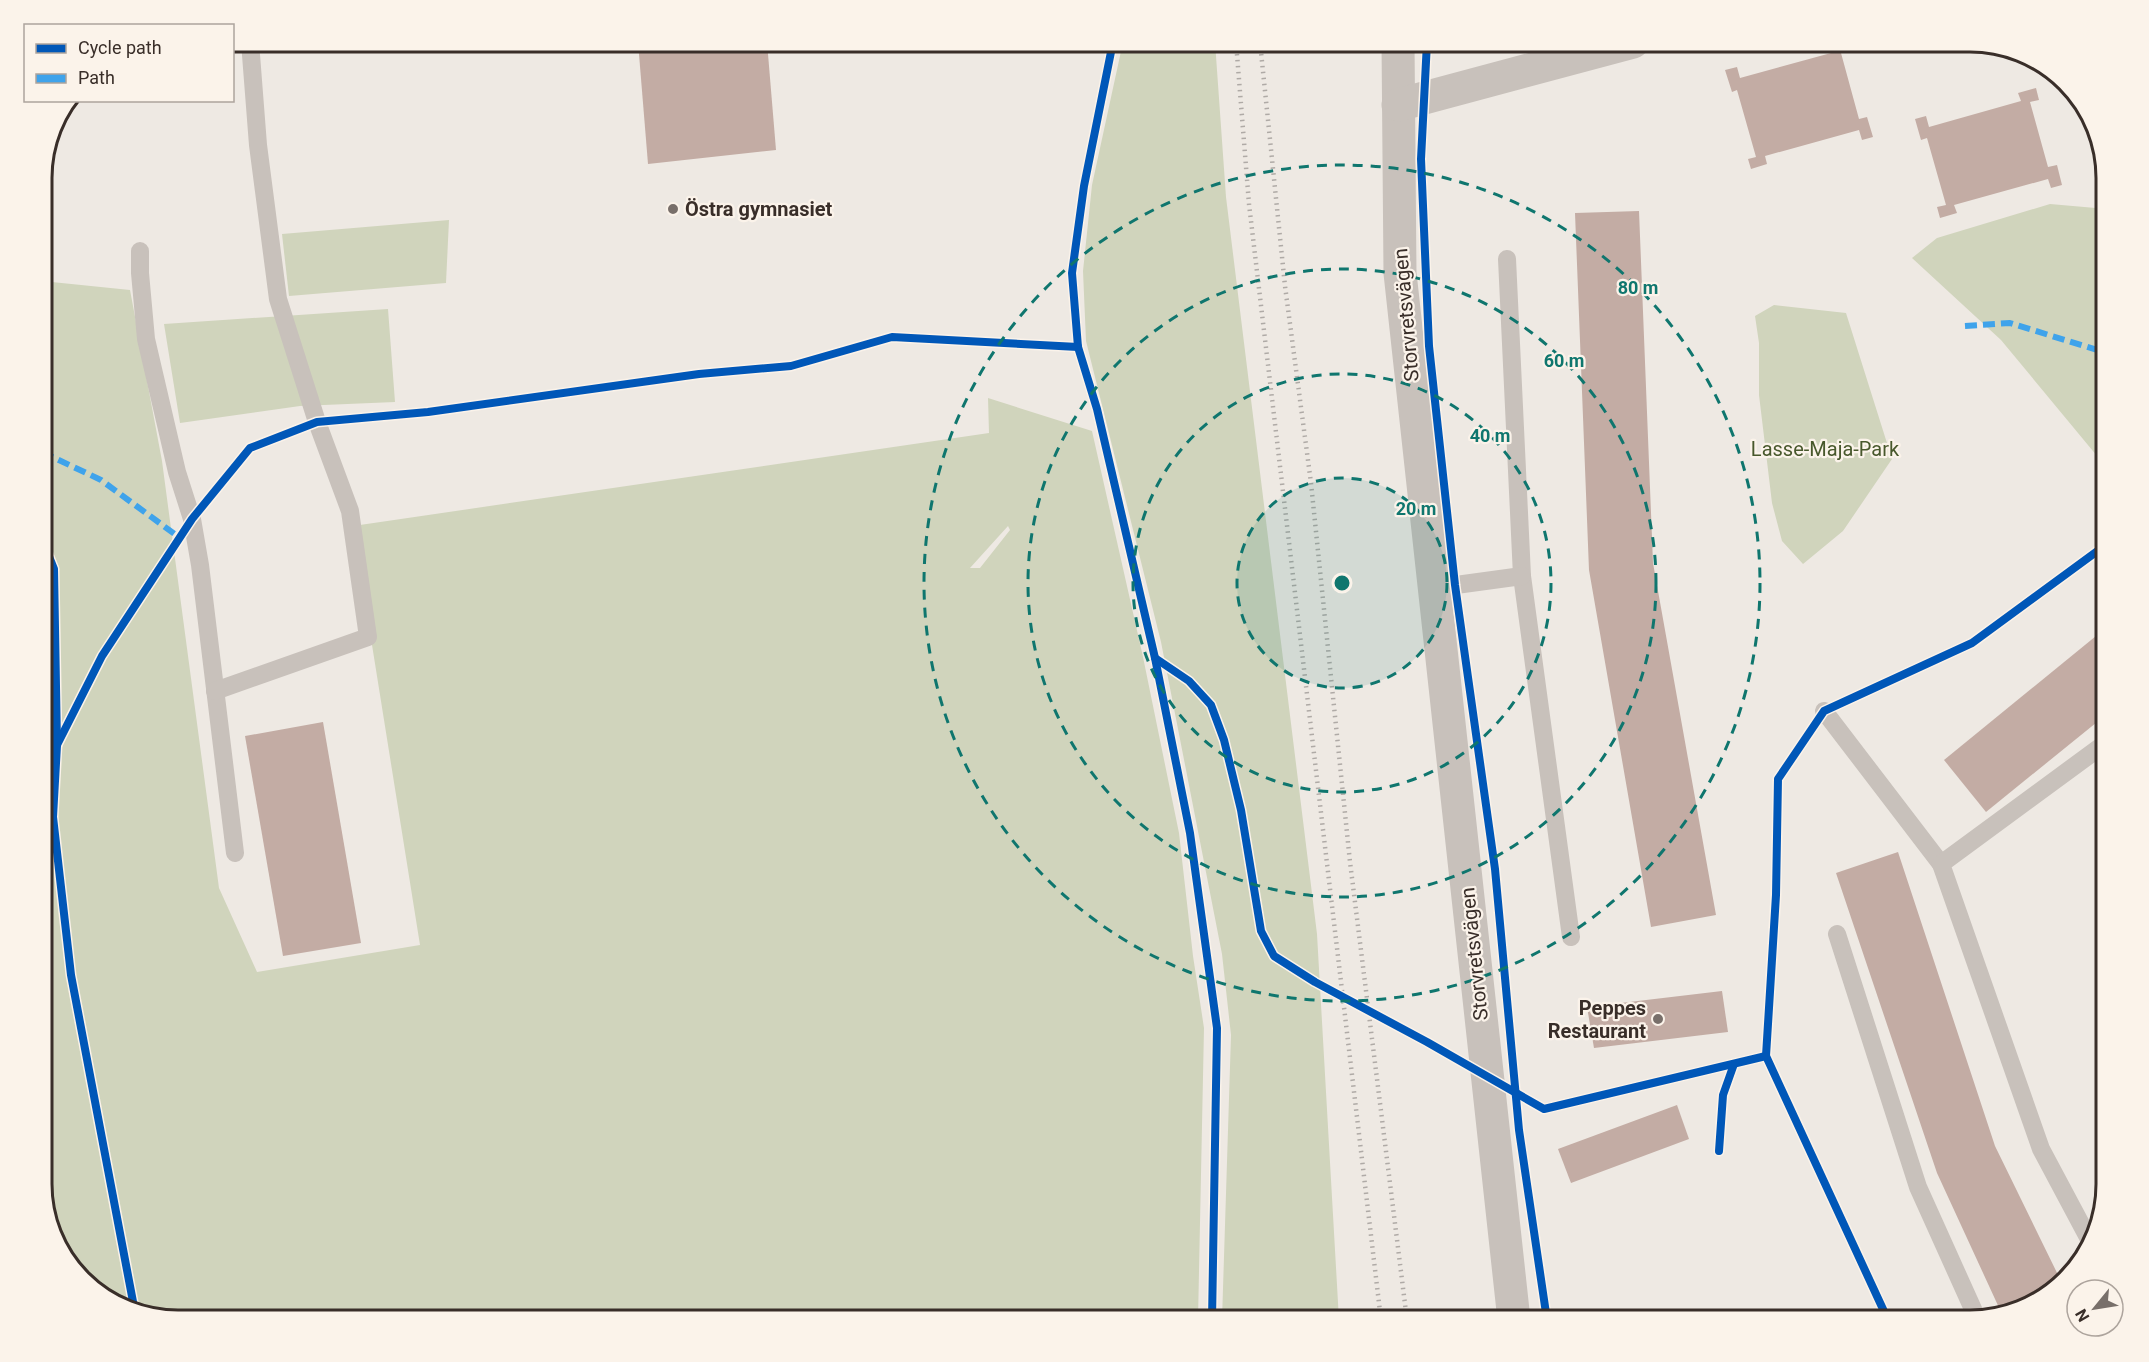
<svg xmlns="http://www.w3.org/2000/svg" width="2149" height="1362" font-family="Roboto,sans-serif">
<rect width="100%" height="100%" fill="#eee9e3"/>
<!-- green -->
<g fill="#d0d4bc" fill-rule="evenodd">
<path d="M1123 42H1215L1226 197 1317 934 1339 1320H1222L1231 1035 1222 954 1161 642 1086 341 1083 271 1092 185Z"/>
<path d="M2050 204 2107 209V468L2001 340 1912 258 1937 238Z"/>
<path d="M449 220 446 283 289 296 282 234Z"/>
<path d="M42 281 130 290 162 461 219 888 257 972 420 945 353 526 989 433 988 398 1092 431 1143 657 1179 833 1193 956 1204 1028 1198 1320H178L103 1297 60 1252 42 1192ZM1008 526 1010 530 980 568H970Z"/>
<path d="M1774 305 1846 313 1892 459 1843 531 1803 564 1782 541 1772 503 1759 395V343L1755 316Z"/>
<path d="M388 309 395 402 300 406 180 423 164 324Z"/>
</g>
<!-- building -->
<g fill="#c3aca4">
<path d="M638 42H767L776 150 648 164Z"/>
<path d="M1838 42H1847L1849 51 1841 53 1859 119 1867 117 1873 137 1862 140 1859 130 1765 156 1767 164 1751 169 1748 159 1756 157 1737 90 1732 92 1725 70 1737 67 1740 78 1831 53 1829 45Z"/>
<path d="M2036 88 2039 100 2030 102 2048 167 2057 165 2062 185 2051 188 2048 179 1954 205 1957 213 1940 218 1937 207 1946 205 1927 138 1921 140 1915 119 1926 116 1929 127 2021 101 2018 93Z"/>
<path d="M1639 211 1653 563 1716 915 1651 927 1589 570 1575 213Z"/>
<path d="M2107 627V714L1986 812 1944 760Z"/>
<path d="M323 722 361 943 283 956 245 736Z"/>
<path d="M1898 852 1995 1146 2061 1281 2039 1302 2001 1312 1937 1173 1836 873Z"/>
<path d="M1722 991 1728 1032 1594 1048 1587 1007Z"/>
<path d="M2107 1043V1079L2099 1065 2105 1062 2098 1048Z"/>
<path d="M1677 1105 1689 1139 1571 1183 1558 1149Z"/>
</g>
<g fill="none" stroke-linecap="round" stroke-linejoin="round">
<!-- lane -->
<g stroke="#c8c1bb" stroke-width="18">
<path d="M140 251V273L146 339 177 472 192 519 200 565 235 853"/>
<path d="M1507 259 1522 576 1571 937"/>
<path d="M1434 588 1522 576"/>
<path d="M215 691 368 637 350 511 317 422 278 299 258 145 250 42"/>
<path d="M1824 711 1941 864"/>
<path d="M1837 934 1918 1187 1977 1318"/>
<path d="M2090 1241 2041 1149 1941 864 2107 742"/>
</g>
<!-- street -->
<g stroke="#c8c1bb" stroke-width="33">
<path d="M1398 42 1400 273 1514 1320"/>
<path d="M1398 105 1633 42"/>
</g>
<!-- rail -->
<g stroke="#afaaa6" stroke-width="4.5" stroke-dasharray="1.5 4.5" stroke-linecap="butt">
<path d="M1236 42 1249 204 1381 1320"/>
<path d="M1260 42 1285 286 1311 483 1350 862 1407 1320"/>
</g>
<!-- quiet -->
<g stroke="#3fa3eb" stroke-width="6" stroke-dasharray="12 6" stroke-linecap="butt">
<path d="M1604 42V49"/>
<path d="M1965 326 2010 323 2107 353"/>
<path d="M42 452 101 480 180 538"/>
</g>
<defs>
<g id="cycleway">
<path d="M1113 42 1084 186 1072 273 1078 347 1097 409 1155 658 1189 681 1211 705 1224 740 1241 810 1261 931 1274 956 1315 982 1427 1042 1544 1109 1766 1056"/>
<path d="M1427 42 1421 159 1429 346 1455 585 1495 869 1519 1130 1547 1320"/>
<path d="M42 539 54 569 57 745 53 817 71 975 134 1307"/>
<path d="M1155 658 1190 833 1217 1028 1212 1320"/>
<path d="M57 745 102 656 192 519 250 448 317 422 428 412 699 374 791 366 892 337 1078 347"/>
<path d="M1719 1151 1723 1095 1734 1064"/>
<path d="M1888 1320 1766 1056 1776 895 1778 779 1824 711 1972 643 2107 544"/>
</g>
</defs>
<!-- cycleway casing -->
<use href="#cycleway" stroke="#fbf3ea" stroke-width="11"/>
<!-- cycleway -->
<use href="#cycleway" stroke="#0057b8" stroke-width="8"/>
</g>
<!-- distance rings -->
<circle cx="1342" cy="583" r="105" fill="#0f766e" fill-opacity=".12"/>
<g fill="none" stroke="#0f766e" stroke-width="3" stroke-dasharray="10 8">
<circle cx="1342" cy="583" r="105"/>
<circle cx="1342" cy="583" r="209"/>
<circle cx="1342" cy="583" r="314"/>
<circle cx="1342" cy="583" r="418"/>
</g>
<!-- markers -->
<g fill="#786f6a" stroke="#fbf3ea" stroke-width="2">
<circle cx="673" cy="209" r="6"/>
<circle cx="1658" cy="1019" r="6"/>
</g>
<g text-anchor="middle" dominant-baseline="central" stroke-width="4.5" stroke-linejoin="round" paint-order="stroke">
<!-- poi labels -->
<g font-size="20" font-weight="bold" fill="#392e29" stroke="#fbf3ea" text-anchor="start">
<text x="685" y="209">Östra gymnasiet</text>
<text x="1646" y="1008" text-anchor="end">Peppes<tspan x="1646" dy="23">Restaurant</tspan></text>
</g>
<!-- street labels -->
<g font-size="20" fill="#392e29" stroke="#fbf3ea">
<text transform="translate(1406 315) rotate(-95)">Storvretsvägen</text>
<text transform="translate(1474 954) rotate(-96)">Storvretsvägen</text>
</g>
<!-- park labels -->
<g font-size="20" fill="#48582c" stroke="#fbf3ea">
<text x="1825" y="449">Lasse-Maja-Park</text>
</g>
</g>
<!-- crop -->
<path d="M0 0H2149V1362H0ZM178 52H1970A126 126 0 0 1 2096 178V1184A126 126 0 0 1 1970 1310H178A126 126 0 0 1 52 1184V178A126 126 0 0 1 178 52Z" fill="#fbf3ea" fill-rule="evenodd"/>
<path fill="none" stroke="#392e29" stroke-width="3" d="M178 52H1970A126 126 0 0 1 2096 178V1184A126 126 0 0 1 1970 1310H178A126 126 0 0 1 52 1184V178A126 126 0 0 1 178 52Z"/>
<circle cx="1342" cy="583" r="9" fill="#0f766e" stroke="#fbf3ea" stroke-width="3"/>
<g font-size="18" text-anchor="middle" font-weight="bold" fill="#0f766e" stroke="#fbf3ea" stroke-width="4.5" stroke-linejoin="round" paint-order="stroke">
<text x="1638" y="294">80 m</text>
<text x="1564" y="367">60 m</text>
<text x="1490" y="442">40 m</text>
<text x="1416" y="515">20 m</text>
</g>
<!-- legend -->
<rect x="24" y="24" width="210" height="78" fill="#fbf3ea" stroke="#ada49d" stroke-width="1.5"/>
<rect x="36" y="44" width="30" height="9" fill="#0057b8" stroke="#ada49d" stroke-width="1.5"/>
<text x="78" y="54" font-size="18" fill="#392e29">Cycle path</text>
<rect x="36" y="74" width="30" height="9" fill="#3fa3eb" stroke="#ada49d" stroke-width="1.5"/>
<text x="78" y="84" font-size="18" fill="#392e29">Path</text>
<!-- north arrow -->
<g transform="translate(2095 1308) rotate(240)"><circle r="28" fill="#fbf3ea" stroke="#ada49d" stroke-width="1.5"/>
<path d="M0-4.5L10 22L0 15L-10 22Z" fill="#786f6a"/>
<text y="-9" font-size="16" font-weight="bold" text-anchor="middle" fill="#392e29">N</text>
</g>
</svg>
